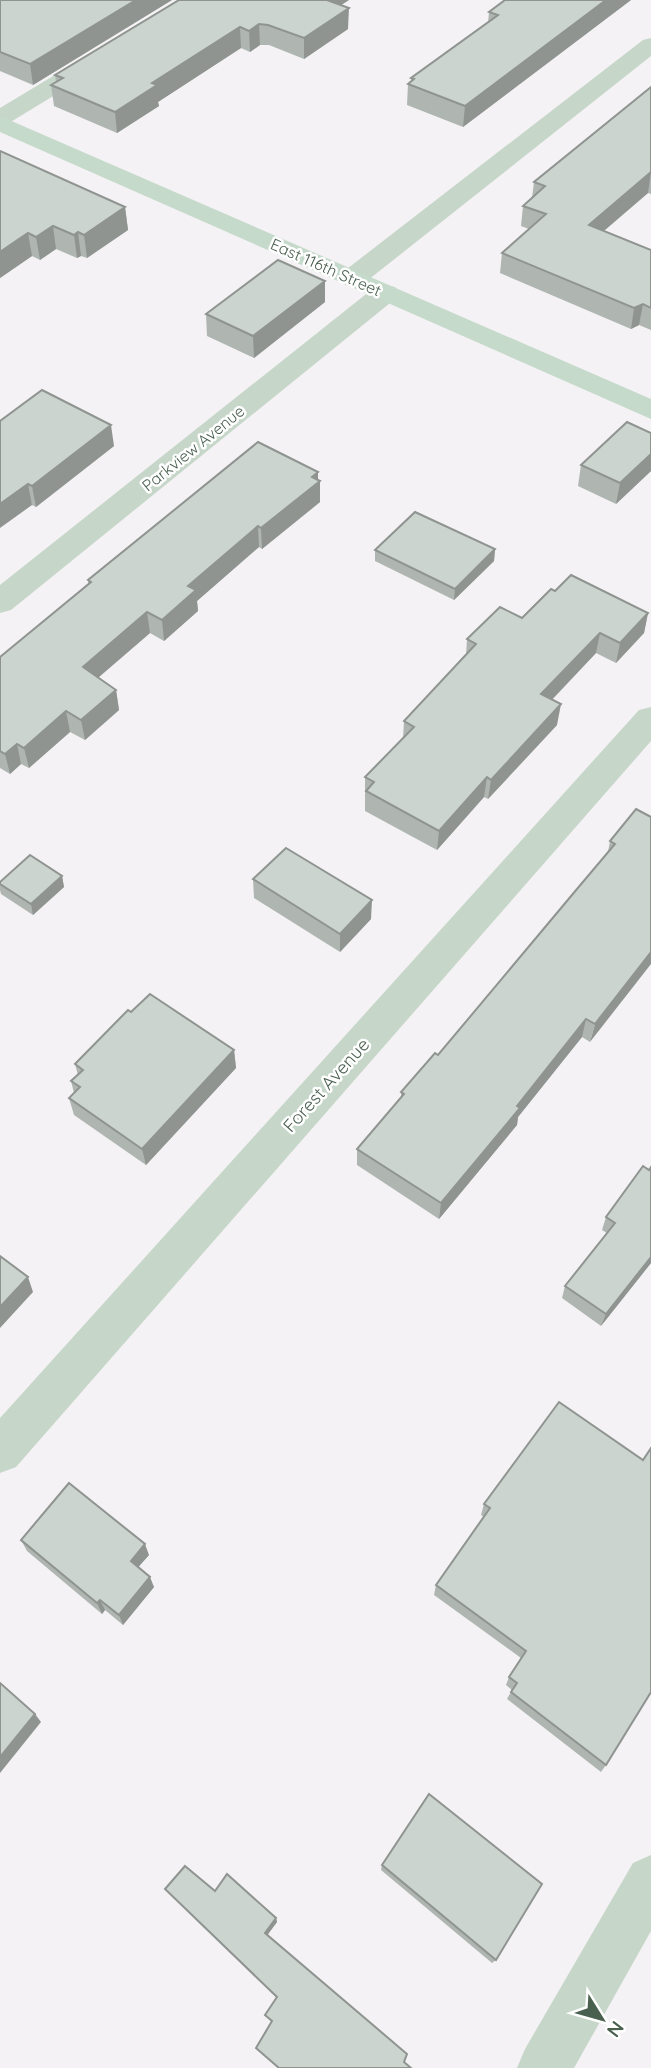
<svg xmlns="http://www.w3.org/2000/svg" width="651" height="2068" font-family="Quicksand,sans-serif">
<rect width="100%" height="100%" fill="#f4f2f4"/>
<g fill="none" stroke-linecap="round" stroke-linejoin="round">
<!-- minor -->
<g fill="#c6d6c9" fill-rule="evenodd">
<path d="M651 38V56L363 284 353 286 343 284 340 278 343 272 643 40Z"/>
<path d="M96 53 104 55 108 60 104 65 9 123 0 125V108L88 55Z"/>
<path d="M385 285 395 287 399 293 395 299 11 610 0 613V585L375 287Z"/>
<path d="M651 707V741L16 1467 0 1473V1418L639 710Z"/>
<path d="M651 1855V1931L574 2068H517L525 2049 633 1863Z"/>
</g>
<!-- secondary -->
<path fill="#c5dacb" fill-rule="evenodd" d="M0 116 651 399V419L0 132Z"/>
</g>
<!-- wall -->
<g fill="#afb6b2">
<path d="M0 0H172L33 85 0 71Z"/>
<path d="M179 0H349L341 5 348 29 304 59 269 45H260L250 52 241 48 158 102 159 106 117 133 54 106 51 85 56 82 55 75Z"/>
<path d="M505 0H631L463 127 407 105 408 84 411 82V78L488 23 489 12Z"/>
<path d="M651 87V194L648 193 604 231 651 250V330L639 325 631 329 500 273 502 253 529 229 521 226 523 206 532 198 534 182Z"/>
<path d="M0 151 125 207 128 230 87 258 81 256 77 258 56 249 40 260 32 256 0 278Z"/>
<path d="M325 302 254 358 207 336 206 314Z"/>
<path d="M0 421 114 446 36 507 32 505Z"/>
<path d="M651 433V471L616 504 578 486 581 465Z"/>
<path d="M318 480 320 481V502L262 549 259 547 197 601 198 611 164 641 150 633 98 678 116 690 119 710 85 740 70 732 29 768 21 764 10 774 0 768V657L88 584V580Z"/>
<path d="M495 549 494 561 454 600 375 561V550Z"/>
<path d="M555 591 648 613 644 633 616 663 596 653 552 700 557 725 488 799 484 797 437 850 365 811V777L403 738 404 721 466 655 467 639 522 618Z"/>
<path d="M651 817 590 1042 582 1037 518 1117 517 1125 439 1219 357 1165V1149L401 1097V1092L438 1055 577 889 608 852 610 841Z"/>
<path d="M62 876 64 887 33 915 1 894 0 890V882Z"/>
<path d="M253 879 371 919 340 952 254 898Z"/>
<path d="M131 1012 234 1050 236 1068 146 1165 74 1115 69 1098 74 1093 71 1081 78 1075 75 1064Z"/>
<path d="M643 1166 651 1263 601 1326 562 1298 565 1286 607 1233 602 1230 606 1217Z"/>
<path d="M559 1402 606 1765 601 1772 507 1699 512 1690 506 1685 509 1677 521 1658 434 1595 436 1585 484 1517 481 1515 484 1504Z"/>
<path d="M21 1540 149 1555 138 1567 154 1587 123 1625 105 1610 102 1614 27 1551Z"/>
<path d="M382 1865 496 1960 492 1963 381 1870Z"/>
<path d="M165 1889 215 1891 276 1918 277 1922 267 1935 407 2054 272 2022 277 1998Z"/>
</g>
<!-- shaded-wall -->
<g fill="#8f9491">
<path d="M136 0H172L33 85 30 64Z"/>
<path d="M321 0H349L321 18Z"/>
<path d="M606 0H631L463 127 465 106Z"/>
<path d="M349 8 348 29 304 59V38Z"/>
<path d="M259 24 260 45 250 52 249 31Z"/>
<path d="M240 27 241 48 158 102 159 106 117 133 115 112 152 83Z"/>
<path d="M651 172 648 193 586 246 589 225Z"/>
<path d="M125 207 128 230 87 258 84 235Z"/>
<path d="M53 226 56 249 40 260 36 237Z"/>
<path d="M78 232 81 256 77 258 74 235Z"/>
<path d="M28 233 32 256 0 278V252Z"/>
<path d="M325 281V302L254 358 253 336Z"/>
<path d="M643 304 639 325 631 329 634 308Z"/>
<path d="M111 425 114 446 36 507 32 486Z"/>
<path d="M651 454V471L616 504 620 483Z"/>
<path d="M318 472V483L320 481V502L262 549 261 528Z"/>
<path d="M28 484 32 505 0 528V504Z"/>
<path d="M258 526 259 547 197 601 198 611 164 641 162 620 188 586Z"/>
<path d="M495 549 494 561 454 600 455 589Z"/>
<path d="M147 612 150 633 86 688 83 667Z"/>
<path d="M648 613 644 633 616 663 620 643Z"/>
<path d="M600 633 596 653 538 714 541 694Z"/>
<path d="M116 690 119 710 85 740 81 720Z"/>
<path d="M561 704 557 725 488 799 491 780Z"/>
<path d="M66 711 70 732 29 768 24 748Z"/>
<path d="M17 744 21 764 10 774 5 754Z"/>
<path d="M487 777 484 797 437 850 439 831Z"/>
<path d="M62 876 64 887 33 915 31 904Z"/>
<path d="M372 900 371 919 340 952V934Z"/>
<path d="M651 952V964L590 1042 595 1024Z"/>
<path d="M586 1019 582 1037 518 1117 517 1125 439 1219 441 1203Z"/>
<path d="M234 1050 236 1068 146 1165 142 1149Z"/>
<path d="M651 1257V1263L601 1326 606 1314Z"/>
<path d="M28 1277 33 1292 0 1328V1307Z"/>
<path d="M145 1544 149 1555 134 1572 131 1561Z"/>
<path d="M150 1577 154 1587 123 1625 119 1615Z"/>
<path d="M100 1600 105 1610 102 1614 97 1603Z"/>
<path d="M35 1714 41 1722 0 1773V1757Z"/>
<path d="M276 1918 277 1922 266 1937 265 1933Z"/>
</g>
<!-- building -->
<g fill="#ccd4cf" stroke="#8f9491" stroke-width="2">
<path d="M0 0H136L30 64 0 52Z"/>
<path d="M179 0H327L349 8 304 38 268 25 259 24 249 31 240 27 152 83 157 85 115 112 51 85 63 78 55 75Z"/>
<path d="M505 0H606L465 106 408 84 414 79 411 78 498 15 489 12Z"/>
<path d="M651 87V172L589 225 651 250V308L643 304 634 308 502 253 546 214 523 206 545 186 534 182Z"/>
<path d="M0 151 125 207 84 235 78 232 74 235 53 226 36 237 28 233 0 252Z"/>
<path d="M278 260 325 281 253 336 206 314Z"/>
<path d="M42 390 111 425 32 486 28 484 0 504V421Z"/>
<path d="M627 422 651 433V454L620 483 581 465Z"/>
<path d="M258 442 318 472 312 477 320 481 261 528 258 526 188 586 196 590 162 620 147 612 83 667 116 690 81 720 66 711 24 748 17 744 5 754 0 751V657L91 582 88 580Z"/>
<path d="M415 512 495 549 455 589 375 550Z"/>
<path d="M571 575 648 613 620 643 600 633 541 694 561 704 491 780 487 777 439 831 366 791 374 782 365 777 414 727 404 721 476 644 467 639 500 607 522 618 551 589 555 591Z"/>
<path d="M636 809 651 817V952L595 1024 586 1019 517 1106 520 1108 441 1203 357 1149 404 1094 401 1092 435 1053 438 1055 577 889 615 844 610 841Z"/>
<path d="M286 848 372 900 340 934 253 879Z"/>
<path d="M30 855 62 876 31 904 0 884V882Z"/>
<path d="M150 994 234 1050 142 1149 69 1098 80 1087 71 1081 83 1070 75 1064 128 1010 131 1012Z"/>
<path d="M643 1166 649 1170 651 1167V1257L606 1314 565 1286 615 1223 606 1217Z"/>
<path d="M0 1256 28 1277 0 1307Z"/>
<path d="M559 1402 643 1460 651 1448V1692L606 1765 511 1692 517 1683 509 1677 526 1651 436 1585 490 1508 484 1504Z"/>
<path d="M69 1483 145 1544 131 1561 150 1577 119 1615 100 1600 97 1603 21 1540Z"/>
<path d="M0 1683 35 1714 0 1757Z"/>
<path d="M429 1794 542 1884 496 1960 382 1865Z"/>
<path d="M185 1866 215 1891 227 1874 276 1918 265 1933 407 2054 404 2062 411 2068H279L256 2048 272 2021 265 2015 277 1997 165 1889Z"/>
</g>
<g text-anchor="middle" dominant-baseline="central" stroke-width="5" stroke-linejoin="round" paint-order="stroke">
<!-- far-street labels -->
<g font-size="16" fill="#4a604f" stroke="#fff">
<text transform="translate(326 267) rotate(24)">East 116th Street</text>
<text transform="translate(193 448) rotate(-39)">Parkview Avenue</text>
</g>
<!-- street labels -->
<g font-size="18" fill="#4a604f" stroke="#fff">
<text transform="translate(326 1085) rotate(-48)">Forest Avenue</text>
</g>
</g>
<!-- north arrow -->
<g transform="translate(602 2019) rotate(127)" stroke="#ffffff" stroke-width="5" paint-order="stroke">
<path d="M0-5L12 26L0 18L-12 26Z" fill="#4a604f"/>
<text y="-10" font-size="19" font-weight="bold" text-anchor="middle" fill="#4a604f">N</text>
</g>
</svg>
